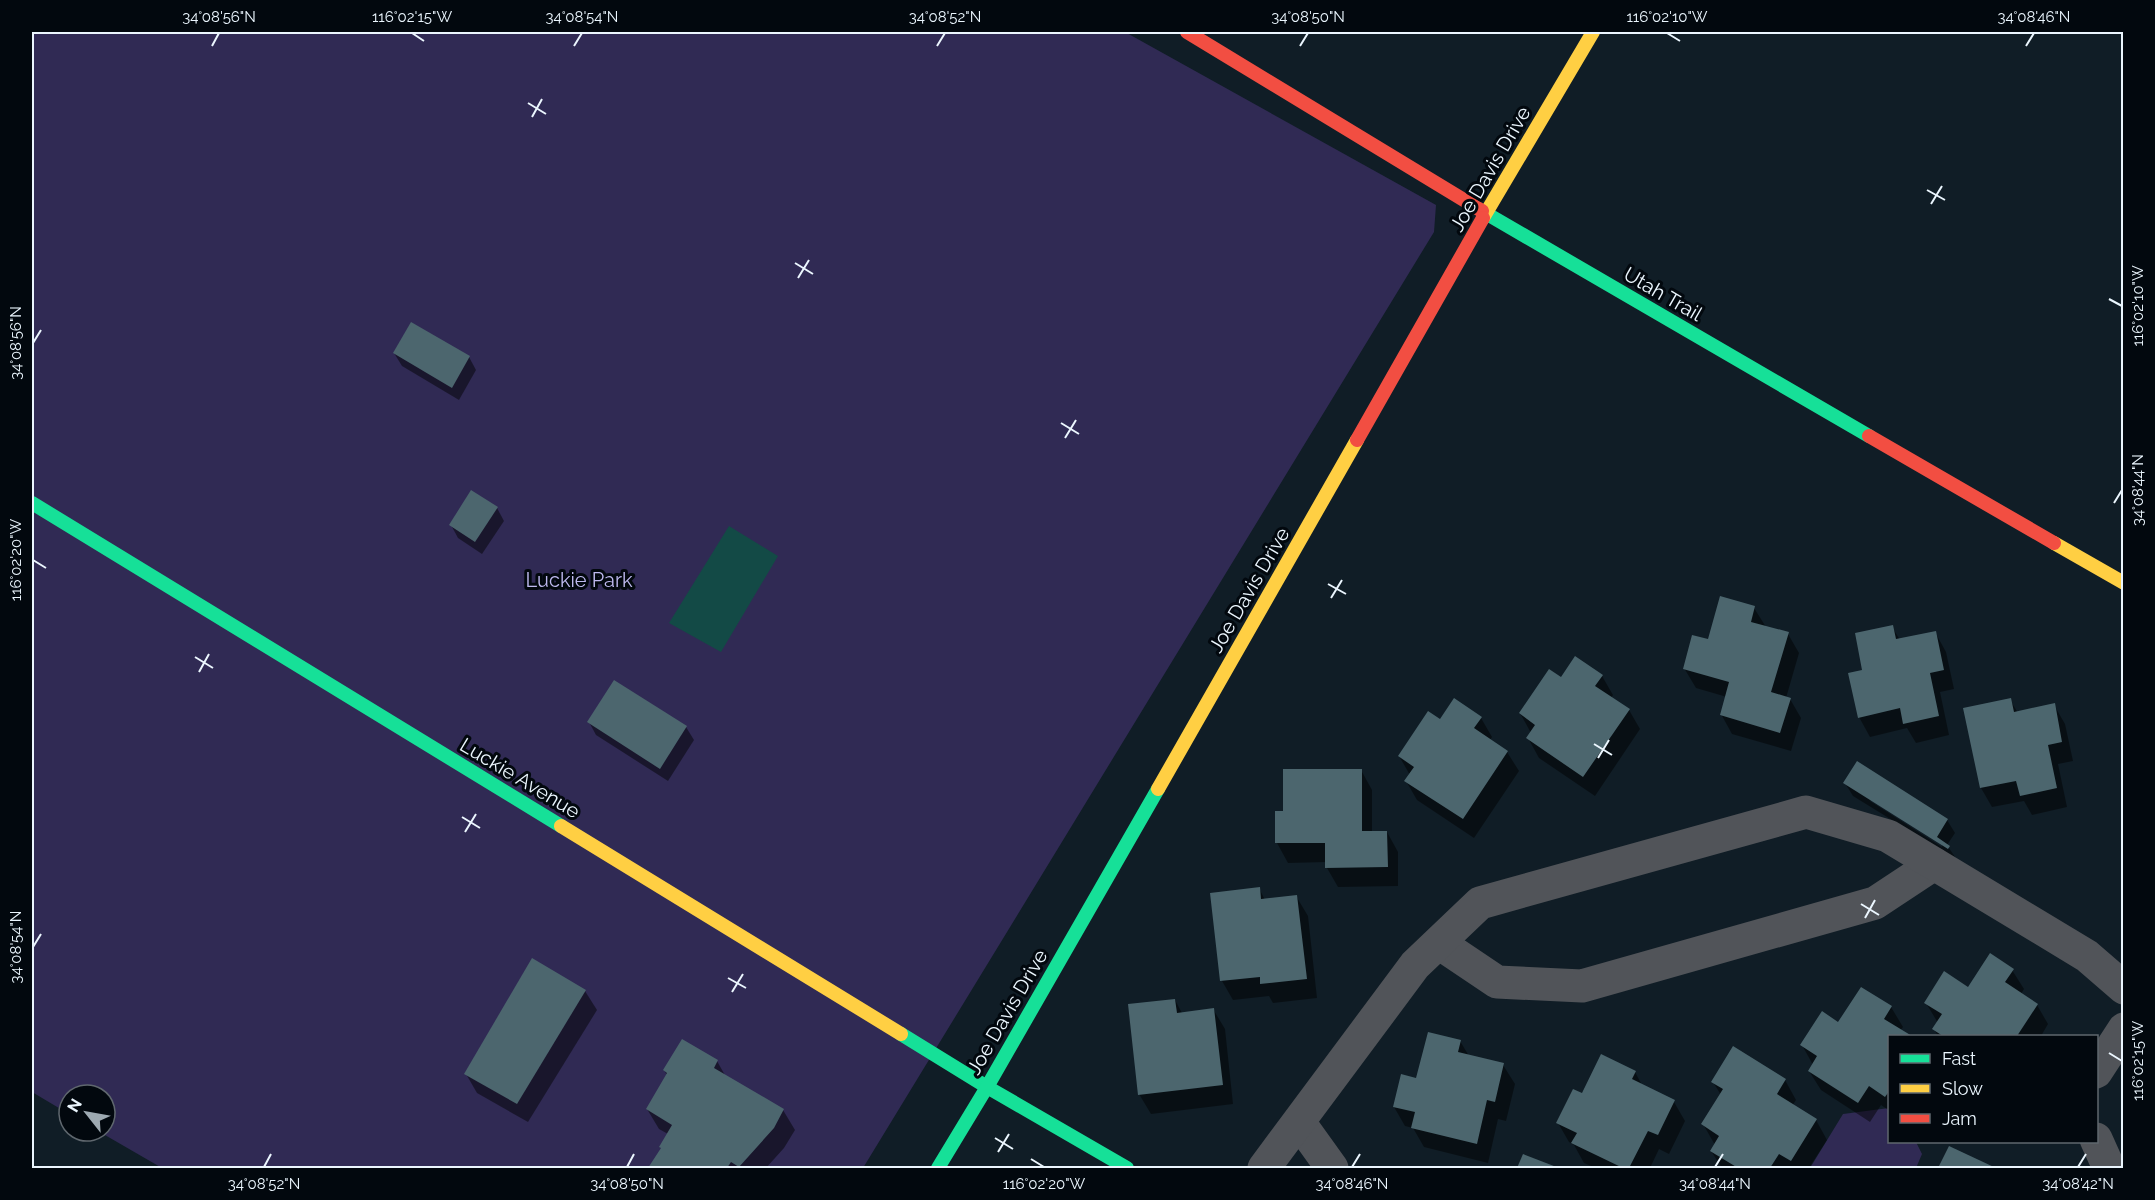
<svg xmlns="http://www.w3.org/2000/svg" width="2155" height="1200" font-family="Raleway,sans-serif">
<rect width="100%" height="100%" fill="#101d26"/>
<!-- green -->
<g fill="#302a54">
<path d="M32 32H1125L1436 205 1434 232 863 1168H162L98 1131H105V1095H69V1114L32 1092Z"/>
<path d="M1889 1108 1890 1142H1916L1922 1154 1916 1168H1810L1843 1114Z"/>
</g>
<!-- water -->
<path fill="#134a46" d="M729 526 778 556 721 652 669 623Z"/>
<!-- shadow -->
<g fill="#0007" fill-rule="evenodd">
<path d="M394 353 469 357 476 370 459 400 402 366Z"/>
<path d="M497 508 504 521 482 554 458 538 451 525Z"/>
<path d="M1754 608 1766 627 1788 634 1799 653 1786 698 1790 699 1801 718 1791 751 1732 734 1721 714 1727 697 1696 688 1684 668 1709 641Z"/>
<path d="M1892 627 1900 640 1935 632 1946 652 1954 689 1940 692 1949 735 1916 743 1907 728 1870 737 1859 717 1864 671Z"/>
<path d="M1602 676 1613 695 1611 698 1629 710 1640 729 1595 796 1539 758 1528 738 1531 733 1520 713 1562 679Z"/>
<path d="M2010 700 2018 713 2054 705 2065 724 2073 761 2058 764 2067 807 2032 815 2024 801 1992 807 1981 788 1965 709Z"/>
<path d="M1481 718 1492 737 1490 740 1507 752 1519 771 1474 838 1417 800 1406 781 1410 775 1399 756 1441 721Z"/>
<path d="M589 722 686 727 694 740 668 781 596 735Z"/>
<path d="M1361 770 1372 790V832H1387L1398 852V886L1338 887 1327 868V862L1288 863 1277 843 1276 813H1285Z"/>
<path d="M1845 783 1947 820 1955 833 1947 845 1957 860 1853 796ZM1872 799 1942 843V847L1870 801Z"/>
<path d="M1259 888 1265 900 1296 896 1308 916 1317 998 1273 1003 1269 996 1233 1000 1222 981Z"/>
<path d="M2012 970 2024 989 2021 994 2037 1005 2048 1024 2041 1036H1938L1934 1029 1938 1023 1926 1003 1968 989Z"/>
<path d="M1862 989 1891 1007 1903 1027 1900 1031 1909 1036H1890V1111L1881 1105 1870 1122 1821 1090 1809 1071 1813 1065 1802 1045 1839 1024Z"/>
<path d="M585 991 597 1010 528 1122 477 1093 466 1074Z"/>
<path d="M1175 1000 1182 1013 1213 1009 1225 1029 1233 1104 1151 1114 1139 1094Z"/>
<path d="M1460 1041 1469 1056 1503 1065 1515 1084 1506 1121 1498 1119 1488 1163 1424 1147 1413 1128 1405 1126 1394 1107Z"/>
<path d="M717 1061 726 1077 783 1110 795 1130 784 1148 766 1168H650L662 1149 668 1134 659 1129 647 1109 667 1075 664 1070Z"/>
<path d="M1635 1072 1643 1087 1674 1102 1685 1121 1669 1154 1659 1149 1650 1168H1596L1584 1163 1574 1145 1569 1142 1558 1123 1583 1095Z"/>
<path d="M1785 1080 1796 1100 1792 1106 1816 1120 1827 1140 1809 1168H1722L1711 1151 1715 1145 1703 1124 1721 1095 1713 1082Z"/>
<path d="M1949 1148 1993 1168H1939Z"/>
</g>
<!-- building -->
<g fill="#4c666e">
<path d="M411 322 470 356 452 388 393 353Z"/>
<path d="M471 490 498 507 475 542 449 525Z"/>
<path d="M1720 596 1755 606 1751 622 1789 632 1771 692 1791 698 1780 733 1720 715 1729 682 1683 669 1692 635 1708 639Z"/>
<path d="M1893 625 1896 639 1936 631 1944 670 1930 673 1939 716 1903 724 1900 708 1858 718 1848 673 1862 670 1855 633Z"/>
<path d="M1575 656 1603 675 1595 686 1630 709 1583 777 1526 738 1535 725 1519 713 1549 669 1561 677Z"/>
<path d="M614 680 687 726 660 769 587 722Z"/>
<path d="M1454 698 1482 717 1474 728 1508 751 1463 819 1404 781 1414 767 1398 756 1428 711 1440 719Z"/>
<path d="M2011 698 2014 712 2055 703 2062 742 2048 745 2057 788 2020 796 2016 781 1980 788 1963 708Z"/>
<path d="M1857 761 1948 819 1937 837 1950 846 1948 849 1843 783Z"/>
<path d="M1283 769H1362V831H1387L1388 867 1325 868V843H1275V811H1283Z"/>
<path d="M1260 887 1261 899 1297 895 1307 979 1260 984V977L1220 981 1210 893Z"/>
<path d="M1990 953 2014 969 2005 982 2038 1004 2017 1036H1943L1932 1029 1942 1014 1924 1003 1944 971 1968 987Z"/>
<path d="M532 958 586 990 517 1104 464 1074Z"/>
<path d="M1861 987 1892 1006 1884 1019 1912 1036H1890V1090L1885 1097 1869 1086 1858 1103 1808 1071 1817 1056 1800 1045 1822 1011 1838 1022Z"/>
<path d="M1175 999 1177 1013 1214 1008 1223 1085 1138 1095 1128 1004Z"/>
<path d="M1428 1032 1461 1040 1458 1052 1504 1063 1495 1102 1487 1100 1477 1144 1411 1128 1415 1112 1393 1107 1401 1074 1416 1078Z"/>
<path d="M682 1039 718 1060 714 1068 784 1109 774 1128 739 1167 731 1162 727 1168H648L661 1148 659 1147 672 1125 646 1109 667 1073 663 1070Z"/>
<path d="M1733 1046 1786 1079 1777 1094 1817 1119 1791 1161 1779 1154 1770 1168H1738L1710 1151 1719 1136 1701 1124 1723 1089 1711 1082Z"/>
<path d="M1601 1054 1636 1071 1632 1079 1675 1100 1658 1135 1648 1131 1629 1168H1623L1571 1143 1577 1133 1556 1123 1573 1089 1582 1093Z"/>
<path d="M1949 1146 1996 1168H1938Z"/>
<path d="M1523 1154 1559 1168H1517Z"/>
</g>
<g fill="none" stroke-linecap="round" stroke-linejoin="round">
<!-- street -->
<g stroke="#515459" stroke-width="33">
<path d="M1439 943 1497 982 1582 986 1875 903 1934 864"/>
<path d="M2096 1072 2124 1029"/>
<path d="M1299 1122 1332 1168"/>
<path d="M2096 1139 2109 1168"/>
<path d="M1264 1168 1415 965 1480 903 1806 812 1888 836 2087 956 2124 988"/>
</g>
<!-- fast -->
<g stroke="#16e098" stroke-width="14">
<path d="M1482 211 1869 436"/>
<path d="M32 503 561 826"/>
<path d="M901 1034 987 1087 1127 1168"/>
<path d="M938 1168 987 1087 1158 789"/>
</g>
<!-- slow -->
<g stroke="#ffcf43" stroke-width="14">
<path d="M1483 218 1593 32"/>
<path d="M2054 543 2124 583"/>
<path d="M1158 789 1357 440"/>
<path d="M561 826 901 1034"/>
</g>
<!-- jam -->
<g stroke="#f24e42" stroke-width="14">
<path d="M1187 32 1482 211"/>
<path d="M1869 436 2054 543"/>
<path d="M1357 440 1483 218"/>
</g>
</g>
<!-- ticks -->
<path fill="none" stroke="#ebf6fe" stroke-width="2" d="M412 33 424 41M1667 33 1680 41M212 46 219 33M574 46 582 33M937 46 945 33M1300 46 1308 33M2026 46 2034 33M528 103 546 114M532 117 542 99M1927 190 1945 200M1931 204 1942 186M795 263 813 274M798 278 809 260M2109 299 2122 306M33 343 41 330M1061 423 1079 434M1065 438 1076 420M2114 503 2122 490M33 560 46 568M1328 584 1346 594M1331 598 1342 580M195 657 213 668M199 672 209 654M1594 744 1612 755M1598 758 1609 740M462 817 480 828M465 832 476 814M1861 904 1879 915M1865 918 1875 900M33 947 41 934M728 978 746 988M732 992 743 974M2109 1053 2122 1061M995 1138 1013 1149M998 1152 1009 1134M1031 1159 1044 1167M264 1167 271 1154M627 1167 634 1154M1352 1167 1360 1154M1715 1167 1723 1154M2078 1167 2086 1154"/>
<g text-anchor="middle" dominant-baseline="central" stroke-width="6" stroke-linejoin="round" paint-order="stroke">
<!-- street labels -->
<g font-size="20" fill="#ebf6fe" stroke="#02080e">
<text transform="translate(1490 169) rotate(-60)">Joe Davis Drive</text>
<text transform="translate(1663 294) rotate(30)">Utah Trail</text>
<text transform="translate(1249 590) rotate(-60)">Joe Davis Drive</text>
<text transform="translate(520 778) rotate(31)">Luckie Avenue</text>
<text transform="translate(1007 1012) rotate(-60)">Joe Davis Drive</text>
</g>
<!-- park labels -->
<g font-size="20" fill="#bfbaf0" stroke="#02080e">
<text x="579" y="580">Luckie Park</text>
</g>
</g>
<!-- border -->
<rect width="2155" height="1200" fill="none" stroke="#02080e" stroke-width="66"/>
<!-- legend -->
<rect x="1888" y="1035" width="210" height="108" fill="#02080e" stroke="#5f676e" stroke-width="1.5"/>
<rect x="1900" y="1054" width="30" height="9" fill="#16e098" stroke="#5f676e" stroke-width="1.5"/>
<text x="1942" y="1065" font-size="18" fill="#ebf6fe">Fast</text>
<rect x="1900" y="1084" width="30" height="9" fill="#ffcf43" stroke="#5f676e" stroke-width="1.5"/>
<text x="1942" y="1095" font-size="18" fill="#ebf6fe">Slow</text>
<rect x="1900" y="1114" width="30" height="9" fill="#f24e42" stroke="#5f676e" stroke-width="1.5"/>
<text x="1942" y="1125" font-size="18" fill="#ebf6fe">Jam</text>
<!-- north arrow -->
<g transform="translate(87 1113) rotate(301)"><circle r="28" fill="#02080e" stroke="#5f676e" stroke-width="1.5"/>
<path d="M0-4.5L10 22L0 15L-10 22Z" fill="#9eaab2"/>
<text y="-9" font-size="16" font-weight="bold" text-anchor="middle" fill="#ebf6fe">N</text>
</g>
<rect x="33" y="33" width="2089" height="1134" fill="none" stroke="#ebf6fe" stroke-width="2"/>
<g font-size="15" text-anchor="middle" fill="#ebf6fe">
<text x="219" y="22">34°08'56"N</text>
<text x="412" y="22">116°02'15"W</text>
<text x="582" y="22">34°08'54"N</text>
<text x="945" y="22">34°08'52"N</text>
<text x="1308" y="22">34°08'50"N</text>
<text x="1667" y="22">116°02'10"W</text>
<text x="2034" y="22">34°08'46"N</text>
<text transform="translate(2138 306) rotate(-90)" y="5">116°02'10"W</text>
<text transform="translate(16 343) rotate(-90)" y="5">34°08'56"N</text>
<text transform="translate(2138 490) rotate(-90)" y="5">34°08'44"N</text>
<text transform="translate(16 560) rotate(-90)" y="5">116°02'20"W</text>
<text transform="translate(16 947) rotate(-90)" y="5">34°08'54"N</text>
<text transform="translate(2138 1061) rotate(-90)" y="5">116°02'15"W</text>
<text x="264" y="1189">34°08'52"N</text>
<text x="627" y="1189">34°08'50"N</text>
<text x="1044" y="1189">116°02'20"W</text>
<text x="1352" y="1189">34°08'46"N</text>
<text x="1715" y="1189">34°08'44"N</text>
<text x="2078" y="1189">34°08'42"N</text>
</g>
</svg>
